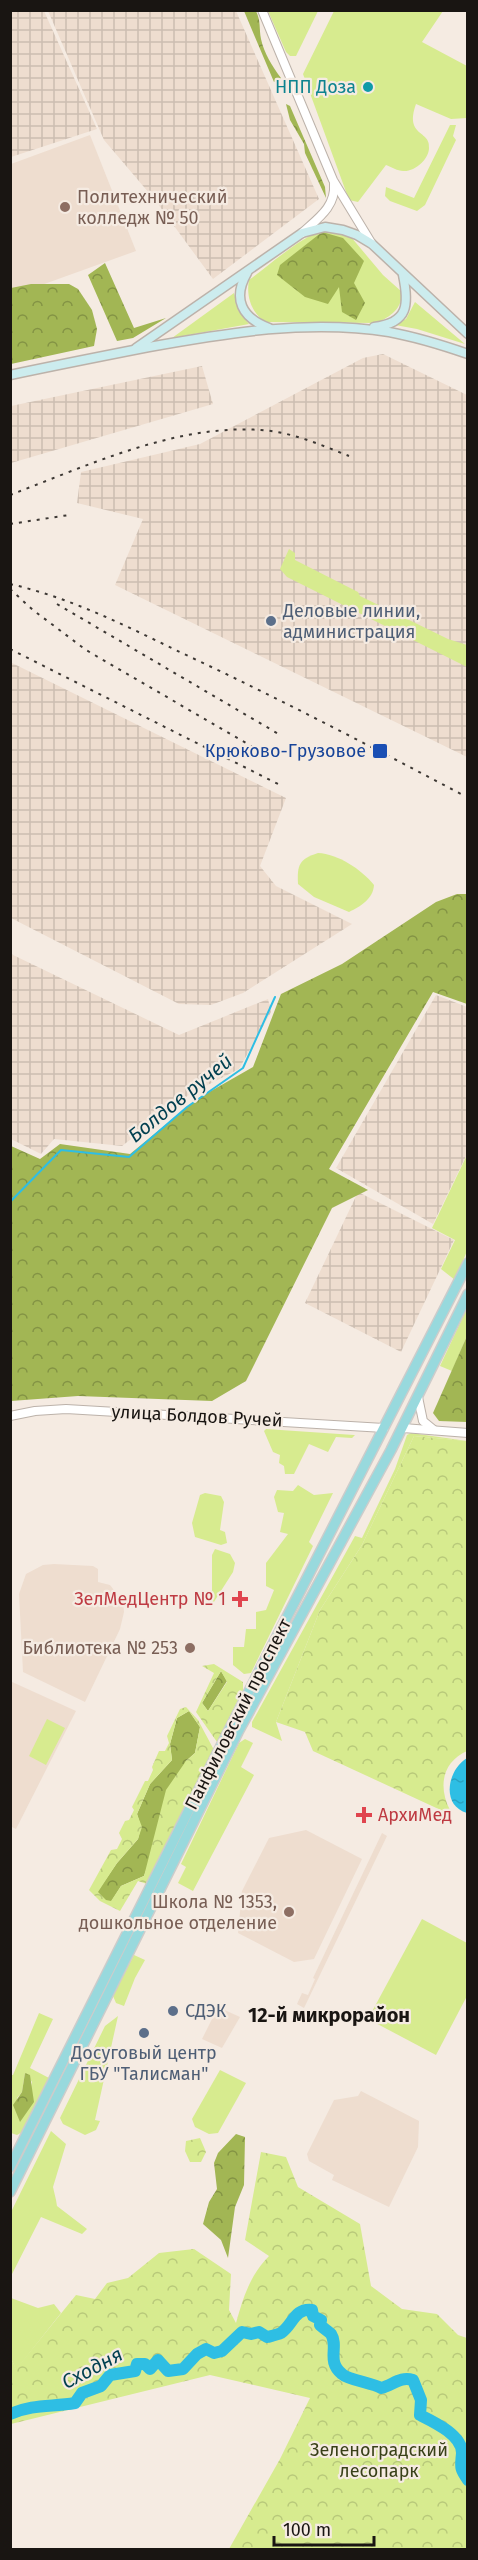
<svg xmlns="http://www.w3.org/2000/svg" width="478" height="2560" font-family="'Fira Sans',sans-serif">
<defs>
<pattern id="industrial-grid" width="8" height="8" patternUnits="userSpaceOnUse" patternTransform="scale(1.5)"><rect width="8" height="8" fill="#eeddcf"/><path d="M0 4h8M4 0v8" fill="none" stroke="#ccbdb1"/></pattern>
<pattern id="forest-crowns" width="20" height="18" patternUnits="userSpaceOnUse" patternTransform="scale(1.5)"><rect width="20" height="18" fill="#a2b654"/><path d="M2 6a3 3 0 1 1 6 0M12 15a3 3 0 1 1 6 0" fill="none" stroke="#839344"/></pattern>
<pattern id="park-crowns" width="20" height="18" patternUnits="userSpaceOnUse" patternTransform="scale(1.5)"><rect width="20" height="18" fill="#d7eb8f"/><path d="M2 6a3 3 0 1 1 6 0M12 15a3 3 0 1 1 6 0" fill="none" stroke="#b8c97a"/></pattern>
<pattern id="water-ripples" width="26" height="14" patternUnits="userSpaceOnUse" patternTransform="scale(1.5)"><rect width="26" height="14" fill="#2ebee4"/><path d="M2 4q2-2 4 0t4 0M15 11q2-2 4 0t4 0" fill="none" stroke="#28a2c3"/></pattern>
</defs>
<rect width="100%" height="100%" fill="#f5ebe2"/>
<!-- built -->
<g fill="#eeddcf">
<path d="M90 135 136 251 11 296V164Z"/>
<path d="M54 1564 93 1566 98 1569V1582L110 1585 123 1602 124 1612 120 1629 85 1702 23 1672 19 1594 26 1574 43 1565Z"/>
<path d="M10 1681 76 1711 16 1829 10 1826Z"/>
<path d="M306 1830 362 1859 314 1959 294 1962 238 1933 242 1891 269 1838Z"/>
<path d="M382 1833 387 1836 304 2008 297 2004 302 1993 308 1995 315 1979 313 1978Z"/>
<path d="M218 2007 240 2017 222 2048 202 2039Z"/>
<path d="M361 2091 419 2121 418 2147 389 2207 332 2180 334 2175 309 2161 307 2154 334 2100 358 2096Z"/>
</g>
<!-- industrial -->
<g fill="url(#industrial-grid)">
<path d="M10 11H44L97 129 11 157Z"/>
<path d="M48 11H236L319 199 213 279 155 200 104 140Z"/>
<path d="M383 354 467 395V757L115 585 143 519 77 503 81 472 200 444 363 358Z"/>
<path d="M202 366 213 404 11 463V406Z"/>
<path d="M10 662 286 798 260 866 276 886 352 924 243 993 211 1005 179 1004 11 918Z"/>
<path d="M11 954 179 1035 268 999 271 1012 239 1069 190 1094 122 1146 54 1139 41 1154 11 1139Z"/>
<path d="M436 995 467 1007 468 1152 433 1224 336 1168Z"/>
<path d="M358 1192 454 1240 401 1352 305 1303Z"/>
</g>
<!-- grass -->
<g fill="#d7eb8f" fill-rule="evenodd">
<path d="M268 11H318L296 56H290L286 52Z"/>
<path d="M334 11H443L422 42 467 66V118L451 119 416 104C404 137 431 130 429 148 429 159 415 172 403 171 398 171 391 167 386 165L358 202 349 200 303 74Z"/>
<path d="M450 125H456L453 136 456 140 425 205 417 211 390 201 385 196 386 187 414 198Z"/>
<path d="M328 229 351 237 383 275 402 292C402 309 391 316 377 323L265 322C251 312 246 296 249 280 270 265 303 234 328 229Z"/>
<path d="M234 293 238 310 249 324 172 338Z"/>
<path d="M415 302 465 344 417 329 395 325 406 319Z"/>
<path d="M289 549 295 553V560L358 592 360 596 448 639 467 645V667L287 577 280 569Z"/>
<path d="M318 853C338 854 361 869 374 885 373 899 361 906 349 912L314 897 298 884C297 865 299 859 318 853Z"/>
<path d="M467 1155V1251L455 1280 441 1269 455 1240 432 1228Z"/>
<path d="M467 1308V1336L452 1371 440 1366Z"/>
<path d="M266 1429 354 1435H355L352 1438 336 1437 328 1452 309 1444 294 1474H285L284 1466 279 1463 280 1455 273 1452 264 1431Z"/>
<path d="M411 1433 467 1441 414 1436 362 1545 320 1610 276 1722 282 1741 252 1727V1722L355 1536 362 1538 395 1469 407 1435Z"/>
<path d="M298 1485 314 1495 333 1493 309 1542 313 1546 251 1673 244 1674 233 1665V1647H244L246 1629H256V1612L266 1610 274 1590 266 1586V1563L288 1534 280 1532 284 1513 278 1512 274 1497 277 1490 293 1491Z"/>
<path d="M205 1493 221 1496 224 1502 220 1530 225 1532 227 1543 221 1545 195 1537 192 1523 200 1495Z"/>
<path d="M215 1549 230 1554 235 1563 233 1572 212 1605V1555Z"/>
<path d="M47 1719 65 1728 46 1765 29 1756Z"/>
<path d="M245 1739 253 1743 241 1767 254 1775 193 1891 178 1883 186 1867 181 1864 239 1743Z"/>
<path d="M422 1919 467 1943V1996L436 2055 368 2019Z"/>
<path d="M134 1955 145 1960 135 1978 124 2006 116 2003 113 1996Z"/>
<path d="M39 2013 53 2019 30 2068 49 2078 24 2131 17 2135 11 2133V2075H13ZM25 2073 32 2082 30 2092 33 2102 20 2121 17 2098 22 2092Z"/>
<path d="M118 2016 95 2120 100 2121 96 2130 85 2135 63 2124 60 2118 105 2026Z"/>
<path d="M220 2070 246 2083 218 2133 209 2134 195 2127 192 2119Z"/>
<path d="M51 2131 66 2144 53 2187 56 2200 57 2206 87 2229 82 2234 41 2217 11 2276V2212Z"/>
<path d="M11 2298 38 2308 54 2304 61 2313 16 2370 11 2358Z"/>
</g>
<!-- forest -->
<g fill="url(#forest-crowns)">
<path d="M244 11H256C261 21 259 29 261 39 264 53 272 66 281 78L274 82Z"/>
<path d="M286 104 290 106 325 187 326 198 305 153 304 144 290 120Z"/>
<path d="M322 232 343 238 364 261 354 283 365 303 356 320 342 312 339 287 328 304 305 297 277 275 280 265Z"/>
<path d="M105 263 134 328 166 318 133 338 117 341 88 275Z"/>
<path d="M31 284H69L78 289 92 310 97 329 94 346 11 364V288Z"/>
<path d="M457 894H467V1004L433 992 329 1169 368 1190 332 1208 246 1381 212 1401 78 1396 11 1401V1146L40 1159 60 1144 130 1154 197 1099 253 1067 281 994 342 964 436 902Z"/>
<path d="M467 1336V1422L439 1421 433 1413Z"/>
<path d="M221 1671 227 1681 208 1711 202 1703Z"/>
<path d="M189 1711 200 1727 195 1753 186 1761 144 1876 121 1886 111 1902 106 1901 97 1892 117 1863 138 1839 141 1827 137 1814 150 1784 172 1760 170 1744 177 1718Z"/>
<path d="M25 2073 30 2075 34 2102 20 2122 13 2105 22 2092Z"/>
<path d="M236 2134 245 2137 244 2185 235 2207 228 2258 221 2240 203 2224 209 2202 217 2189 214 2163 218 2153Z"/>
</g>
<!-- park -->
<g fill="url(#park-crowns)" fill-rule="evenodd">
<path d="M414 1436 467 1441V1751C442 1762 438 1787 450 1810L445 1812 313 1751 305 1732 276 1722 320 1610 362 1545Z"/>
<path d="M214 1664 243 1682V1690L217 1742 196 1712 214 1673 202 1666ZM221 1671 227 1682 208 1711 202 1703Z"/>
<path d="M186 1707 198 1720 214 1750 147 1884 138 1881 120 1911 100 1901 89 1890 111 1850 117 1849 122 1839 119 1833 125 1821 129 1820 134 1810 132 1807 145 1781H148L153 1770 152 1767 159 1751H165L169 1743 167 1736 180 1709ZM189 1711 200 1727 195 1753 186 1761 166 1790 144 1876 121 1886 111 1901 106 1900 98 1892 117 1863 138 1839 142 1827 137 1814 150 1784 172 1760 170 1744 177 1718Z"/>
<path d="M200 2138 206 2152 201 2162H190L185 2151 186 2141Z"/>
<path d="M261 2152 286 2157 298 2187 360 2224 371 2286 402 2309 437 2314 458 2335 467 2338V2549H229L280 2459 310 2398 210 2375 11 2424V2358L16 2369 76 2295 95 2299 107 2283 128 2278 159 2253 194 2249 231 2274 229 2310 236 2323C243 2298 250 2275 269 2256L245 2240Z"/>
</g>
<!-- water -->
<path fill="url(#water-ripples)" d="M467 1758V1813C441 1806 447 1770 467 1758Z"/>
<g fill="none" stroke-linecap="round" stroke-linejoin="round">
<!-- stream -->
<path stroke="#2ebee4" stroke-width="2" d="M10 1202 61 1150 129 1157 187 1107 243 1068 275 997"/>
<!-- river -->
<path stroke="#2ebee4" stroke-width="12" d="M10 2414C33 2404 52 2407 75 2403L82 2393 101 2386 110 2375 135 2371 137 2364H145L150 2369 158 2360 168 2371 183 2369 197 2354 206 2349 214 2353 222 2351 242 2332 251 2334 259 2332 267 2337C271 2336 277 2335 281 2333 293 2325 294 2308 312 2310L313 2316 321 2320 320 2325C323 2328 328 2331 331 2334 339 2347 326 2361 342 2374 348 2380 373 2383 381 2388 393 2385 400 2376 413 2380L421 2400 420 2415C434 2422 462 2435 462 2453 461 2467 459 2467 468 2480"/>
<defs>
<g id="tertiary">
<path d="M262 10 333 180 372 244"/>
<path d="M302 233C317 219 336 207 334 184"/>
<path d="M418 1397 423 1421 434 1430"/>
<path d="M10 1416 35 1411 66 1409 384 1428"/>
<path d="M403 1428 468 1433"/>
</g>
<g id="secondary">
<path d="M247 273C232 299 242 318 269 328"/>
<path d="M374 327C409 323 409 304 403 275"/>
<path d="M136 348 302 233 325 227 343 230 357 235 372 244 468 334"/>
<path d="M10 375C57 365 103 356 149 347 227 333 309 319 389 332 416 337 442 345 468 354"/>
</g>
<g id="primary">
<path d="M10 2167 219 1750 468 1263"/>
<path d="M10 2192 238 1732 391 1450 468 1294"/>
</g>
</defs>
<!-- tertiary casing -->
<use href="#tertiary" stroke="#bcb2aa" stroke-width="10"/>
<!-- secondary casing -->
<use href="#secondary" stroke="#bcb2aa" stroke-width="11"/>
<!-- primary casing -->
<use href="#primary" stroke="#cccccb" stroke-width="12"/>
<!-- tertiary -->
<use href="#tertiary" stroke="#fff" stroke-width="8"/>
<!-- secondary -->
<use href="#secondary" stroke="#ccecee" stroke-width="8"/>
<!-- primary -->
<use href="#primary" stroke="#98d9dd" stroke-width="9"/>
<!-- rail -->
<g stroke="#3d3834" stroke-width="2" stroke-dasharray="3 6" stroke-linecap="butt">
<path d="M10 495C89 465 176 424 261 430 292 432 321 445 349 456"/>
<path d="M10 524 69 515"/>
<path d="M10 584C72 598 128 627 184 654 278 698 370 746 461 794"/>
<path d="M10 589 33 610 86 650 270 757"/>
<path d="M57 604 282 736"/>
<path d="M10 649 282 786"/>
</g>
</g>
<!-- markers -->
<circle fill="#0f9aa8" stroke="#f5ebe2" stroke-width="2" cx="368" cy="87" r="6"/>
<g fill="#8d6e63" stroke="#f5ebe2" stroke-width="2">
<circle cx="65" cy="207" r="6"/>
<circle cx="190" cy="1648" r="6"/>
<circle cx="289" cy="1912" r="6"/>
</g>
<g fill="#5c6f8a" stroke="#f5ebe2" stroke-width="2">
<circle cx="271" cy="621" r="6"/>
<circle cx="173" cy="2011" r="6"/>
<circle cx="144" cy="2033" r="6"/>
</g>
<rect fill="#1a4fb4" stroke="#f5ebe2" stroke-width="2" x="372" y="743" width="16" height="16" rx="3"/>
<g fill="#e0444e" stroke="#f5ebe2" stroke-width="2">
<path d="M237 1590h6v6h6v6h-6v6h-6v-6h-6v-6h6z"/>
<path d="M361 1806h6v6h6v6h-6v6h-6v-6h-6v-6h6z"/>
</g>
<g text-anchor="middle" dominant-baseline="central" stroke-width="4.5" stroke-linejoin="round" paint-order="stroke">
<!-- culture labels -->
<g font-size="18" fill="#0d838f" stroke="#f5ebe2" text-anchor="end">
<text x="356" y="87">НПП Доза</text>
</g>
<!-- education labels -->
<g font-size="18" fill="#785e54" stroke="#f5ebe2" text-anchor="end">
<text x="77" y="197" text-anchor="start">Политехнический<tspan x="77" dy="21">колледж № 50</tspan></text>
<text x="178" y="1648">Библиотека № 253</text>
<text x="277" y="1902">Школа № 1353,<tspan x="277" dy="21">дошкольное отделение</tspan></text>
</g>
<!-- service labels -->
<g font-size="18" fill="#4e5e75" stroke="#f5ebe2" text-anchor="start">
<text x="283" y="611">Деловые линии,<tspan x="283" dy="21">администрация</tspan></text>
<text x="185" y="2011">СДЭК</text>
<text x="144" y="2053" text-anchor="middle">Досуговый центр<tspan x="144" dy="21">ГБУ "Талисман"</tspan></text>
</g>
<!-- transit labels -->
<g font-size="18" fill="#164399" stroke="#f5ebe2" text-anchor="end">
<text x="366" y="751">Крюково-Грузовое</text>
</g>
<!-- street labels -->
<g font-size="18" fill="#191512" stroke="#f5ebe2">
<text transform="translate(197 1416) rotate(3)">улица Болдов Ручей</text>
<text transform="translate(238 1714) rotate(-63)">Панфиловский проспект</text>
</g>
<!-- health labels -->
<g font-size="18" fill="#be3a42" stroke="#f5ebe2" text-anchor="end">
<text x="226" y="1599">ЗелМедЦентр № 1</text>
<text x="378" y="1815" text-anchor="start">АрхиМед</text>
</g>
<!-- park labels -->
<g font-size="18" fill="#394118" stroke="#f5ebe2">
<text x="379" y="2450">Зеленоградский<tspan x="379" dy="21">лесопарк</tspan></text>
</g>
<!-- water labels -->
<g font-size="20" font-style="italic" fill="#003f4f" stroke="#f5ebe2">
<text transform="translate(180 1098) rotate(-39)">Болдов ручей</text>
<text transform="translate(92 2368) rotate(-28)">Сходня</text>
</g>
<!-- neighbourhood labels -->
<g font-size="20" font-weight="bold" fill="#191512" stroke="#f5ebe2">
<text x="329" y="2015">12-й микрорайон</text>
</g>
</g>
<!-- border -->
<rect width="478" height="2560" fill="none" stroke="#191512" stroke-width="24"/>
<!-- scale -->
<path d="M274 2536v9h100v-9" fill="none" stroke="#191512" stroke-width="3"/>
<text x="283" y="2536" font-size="18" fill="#191512" stroke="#f5ebe2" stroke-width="4.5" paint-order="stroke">100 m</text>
</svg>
